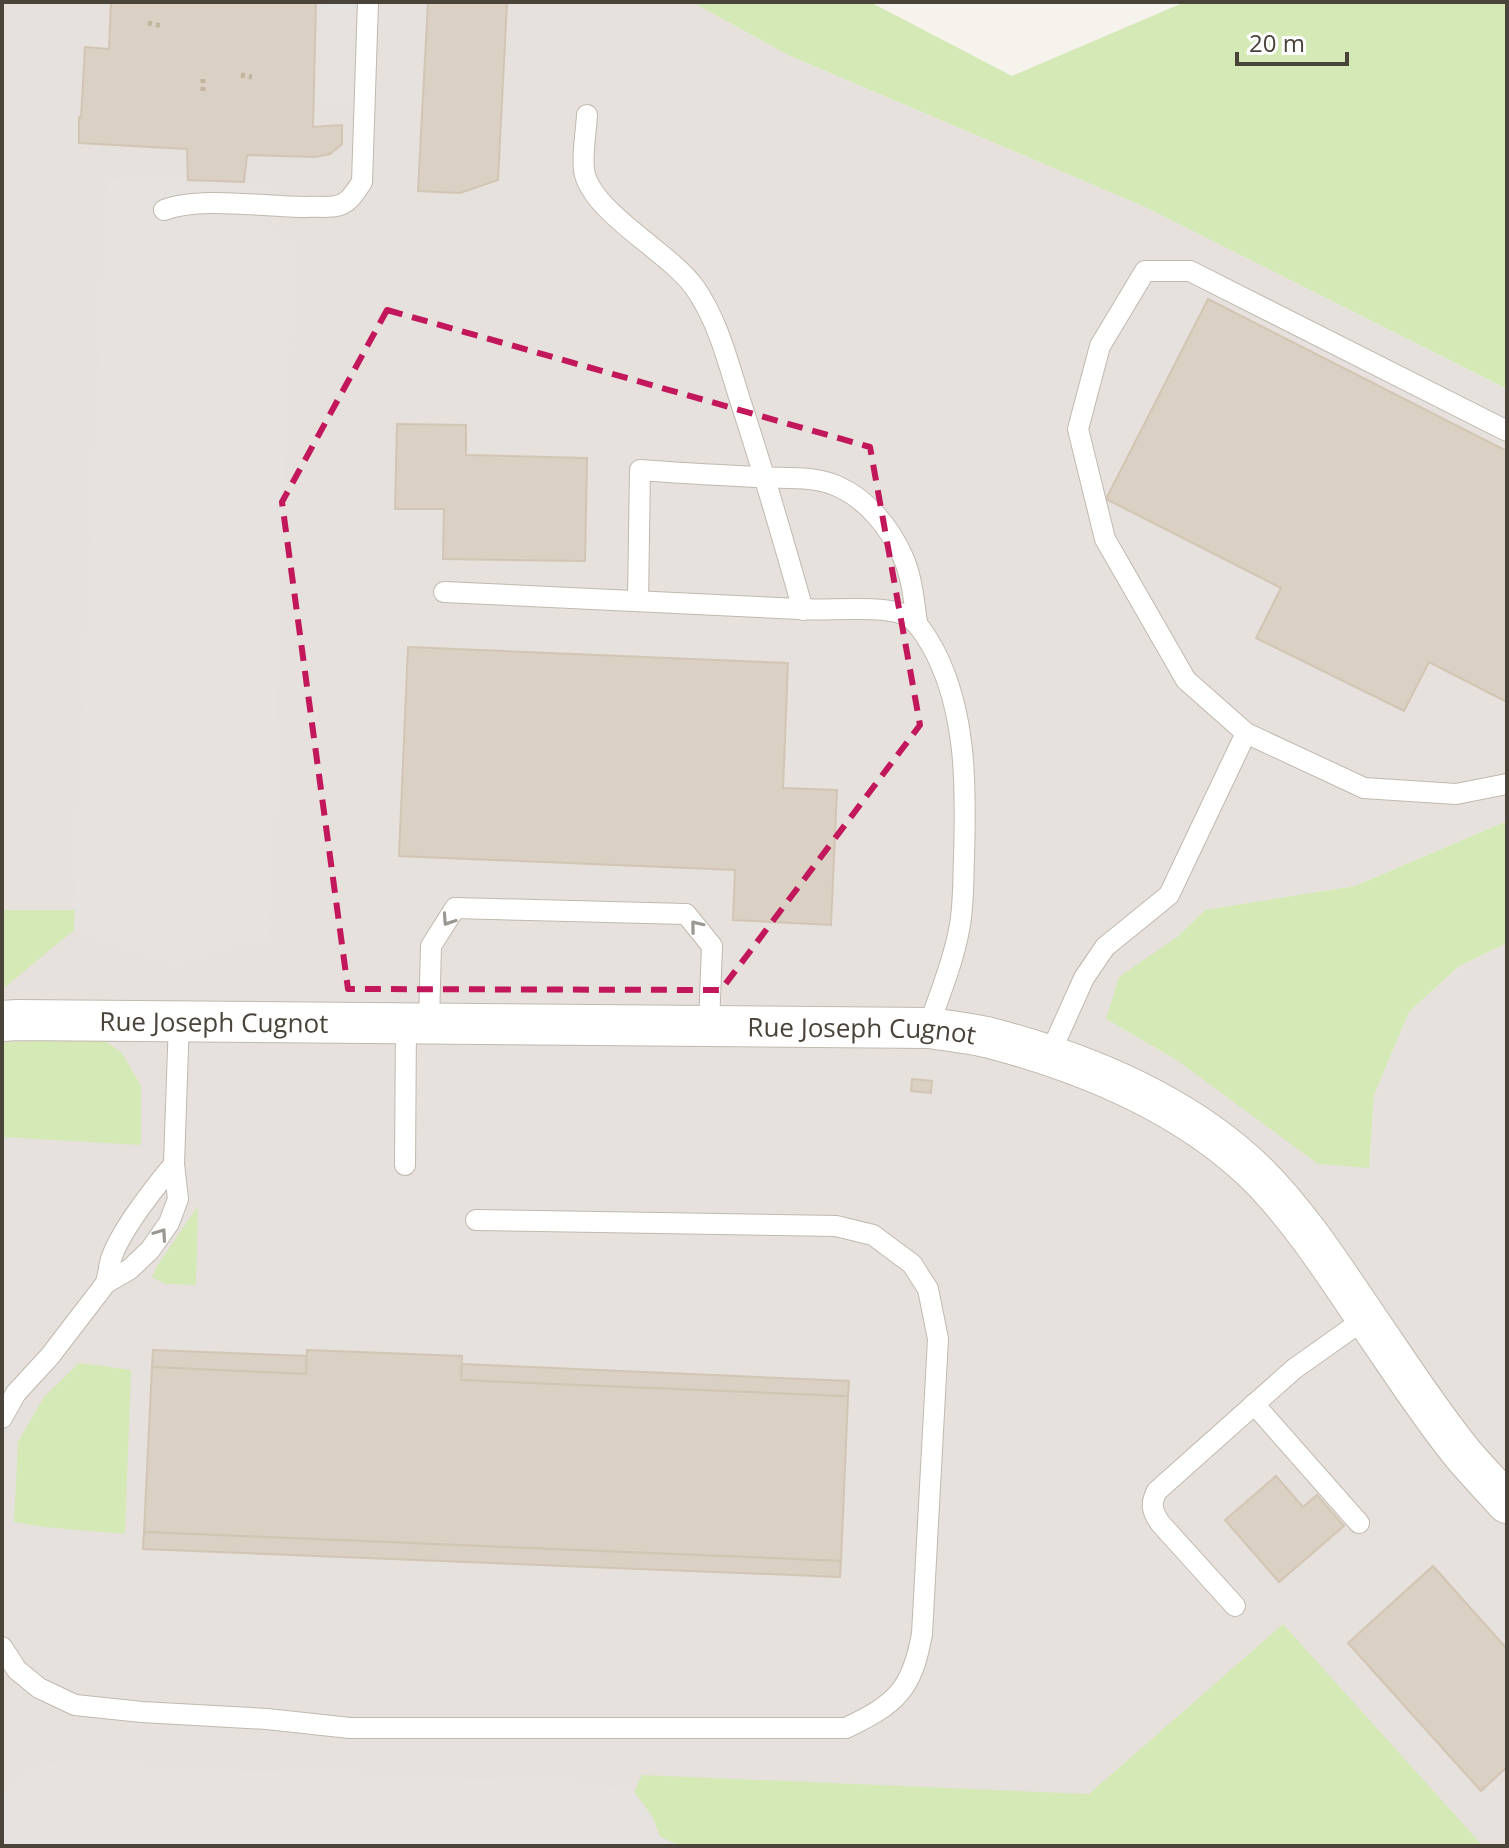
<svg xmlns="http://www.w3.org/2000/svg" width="1509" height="1848" font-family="'Open Sans',sans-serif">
<rect width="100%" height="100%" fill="#f6f2ec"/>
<!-- industrial -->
<path fill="#e6e1dd" d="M2 2H692L788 55 1145 207 1507 389V821L1355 886 1205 910 1177 937 1106 1019 1178 1061 1369 1167 1374 1095 1409 1012 1458 967 1507 943V1846H2Z"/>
<!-- green -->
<g fill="#d5e9b6">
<path d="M692 2H870L1012 76 1185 2H1507V389L1145 207 788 55Z"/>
<path d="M1507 821V943L1458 967 1409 1012 1374 1095 1369 1168 1318 1164 1178 1061 1106 1019 1119 977 1177 937 1205 910 1355 886Z"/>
<path d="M2 910H75L74 930 4 988H2Z"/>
<path d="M98 1036 122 1053 141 1086V1145L2 1137V1043Z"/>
<path d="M198 1206 196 1285 165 1284 152 1277 157 1266Z"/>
<path d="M79 1363 131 1370 125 1534 44 1527 14 1522 18 1442 44 1397Z"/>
<path d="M1283 1624 1483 1846H681L660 1837 652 1816 634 1792 642 1775 1089 1794Z"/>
</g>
<!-- parking -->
<g fill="#e5e2e0">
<path d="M323 2H355L350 103 318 101Z"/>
<path d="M108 180 265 186 266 236 292 243 268 940 222 945 178 963 74 930Z"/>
<path d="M48 1764 592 1784 634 1792 652 1816 660 1837 681 1846H2V1798L11 1787 31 1770Z"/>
</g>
<!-- building -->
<g fill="#dad0c4" stroke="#d2c5b4" stroke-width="2">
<path d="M111 2H316L313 127 342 125V144L330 154 315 157 247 155 244 182 188 180 187 149 79 143V117L81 118 85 47 109 49Z"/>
<path d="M428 2H507L498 180 460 193 418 191Z"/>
<path d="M1208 299 1507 451V702L1429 662 1404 711 1256 638 1281 588 1106 499Z"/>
<path d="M397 424 466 425V455L587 458 585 561 443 559 444 509H395Z"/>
<path d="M408 647 788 663 783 788 837 790 831 925 733 920 735 870 399 856Z"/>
<path d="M912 1079 932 1081 931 1093 911 1091Z"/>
<path d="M153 1350 307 1356 306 1374 152 1367Z"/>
<path d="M307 1350 462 1356 461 1380 848 1396 841 1561 144 1532 152 1367 306 1374Z"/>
<path d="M462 1364 849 1381 848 1396 461 1380Z"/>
<path d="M1276 1476 1303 1507 1317 1495 1344 1526 1279 1582 1225 1520Z"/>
<path d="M144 1532 841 1561 840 1577 143 1549Z"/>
<path d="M1433 1566 1507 1649V1767L1481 1791 1348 1643Z"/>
</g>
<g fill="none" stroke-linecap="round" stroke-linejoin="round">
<defs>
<g id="lane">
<path d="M587 115C586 133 582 153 584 170 590 212 670 252 695 288 718 321 728 362 740 400 763 470 783 539 803 610"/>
<path d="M164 210C200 196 264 207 305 207 315 206 327 208 336 206 349 204 355 192 362 182L368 2"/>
<path d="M1507 431 1190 271H1145L1100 346 1078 429 1105 539 1186 680 1246 733 1364 788 1456 794 1507 784"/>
<path d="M444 592C563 597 682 604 800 609 826 611 881 605 903 614 918 621 926 636 934 650 967 713 966 788 964 857 963 881 964 906 959 930 953 963 939 996 928 1028"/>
<path d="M638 600 640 470C679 473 718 475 757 477 784 479 812 475 837 486 867 499 890 528 903 557 912 577 914 601 917 623"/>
<path d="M429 1022 431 946 455 908 686 914 712 946 709 1026"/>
<path d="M1049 1056 1084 978 1105 947 1169 895 1246 733"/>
<path d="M405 1165 406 1022"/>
<path d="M106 1283C108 1275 109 1266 111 1259 120 1231 155 1187 174 1164"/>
<path d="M1254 1404 1359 1523"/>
<path d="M2 1418 16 1393 50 1356 106 1283 130 1269 150 1250 169 1223 178 1199 174 1164 179 1020"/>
<path d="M1235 1606 1160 1523C1152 1511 1150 1504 1157 1491L1294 1369 1366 1318"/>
<path d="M2 1647 17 1670 39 1688 75 1705 142 1712 267 1719 350 1728H846C896 1704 912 1690 922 1634L938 1339 928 1289 912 1264 873 1235 836 1226 476 1220"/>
</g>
<g id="street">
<path id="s1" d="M2 1021 17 1020 928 1028C950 1031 973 1033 994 1039 1088 1064 1186 1105 1257 1174 1300 1217 1333 1269 1367 1319 1398 1364 1428 1411 1462 1453 1476 1470 1492 1486 1507 1503"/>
</g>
</defs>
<!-- lane casing -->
<use href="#lane" stroke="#c1b9ae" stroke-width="22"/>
<!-- street casing -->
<use href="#street" stroke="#c1b9ae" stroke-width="42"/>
<!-- path -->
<g stroke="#c3b4a0" stroke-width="5" stroke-dasharray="4 4" stroke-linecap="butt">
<path d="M148 23 162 26"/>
<path d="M241 75 252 77"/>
<path d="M203 79V91"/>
</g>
<!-- lane -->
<use href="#lane" stroke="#fff" stroke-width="20"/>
<!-- street -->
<use href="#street" stroke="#fff" stroke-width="40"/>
</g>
<!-- one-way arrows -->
<defs><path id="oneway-chevron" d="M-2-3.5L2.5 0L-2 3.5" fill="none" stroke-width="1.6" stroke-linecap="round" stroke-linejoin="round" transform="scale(2)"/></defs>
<g stroke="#9b9892">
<use href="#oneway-chevron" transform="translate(448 920) rotate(124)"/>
<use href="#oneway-chevron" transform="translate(696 926) rotate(-129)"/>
<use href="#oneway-chevron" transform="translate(161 1234) rotate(-55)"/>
</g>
<!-- marked area -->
<path fill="none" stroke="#c2185b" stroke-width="6" stroke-dasharray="16 10" stroke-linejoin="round" d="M387 310 870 447 920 725 721 990 348 989 282 502Z"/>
<g text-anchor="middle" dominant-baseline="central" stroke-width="6" stroke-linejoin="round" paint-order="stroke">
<!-- street labels -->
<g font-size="26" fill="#4a4339" stroke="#fff">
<text stroke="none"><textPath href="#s1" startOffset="212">Rue Joseph Cugnot</textPath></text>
<text stroke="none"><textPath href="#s1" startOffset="860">Rue Joseph Cugnot</textPath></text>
</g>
</g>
<!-- border -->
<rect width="1509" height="1848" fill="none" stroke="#4a4339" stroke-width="8"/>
<!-- scale -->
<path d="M1237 52v12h110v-12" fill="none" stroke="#4a4339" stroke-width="4"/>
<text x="1249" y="52" font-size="24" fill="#4a4339" stroke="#ffffff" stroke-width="6" paint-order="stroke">20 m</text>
</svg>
